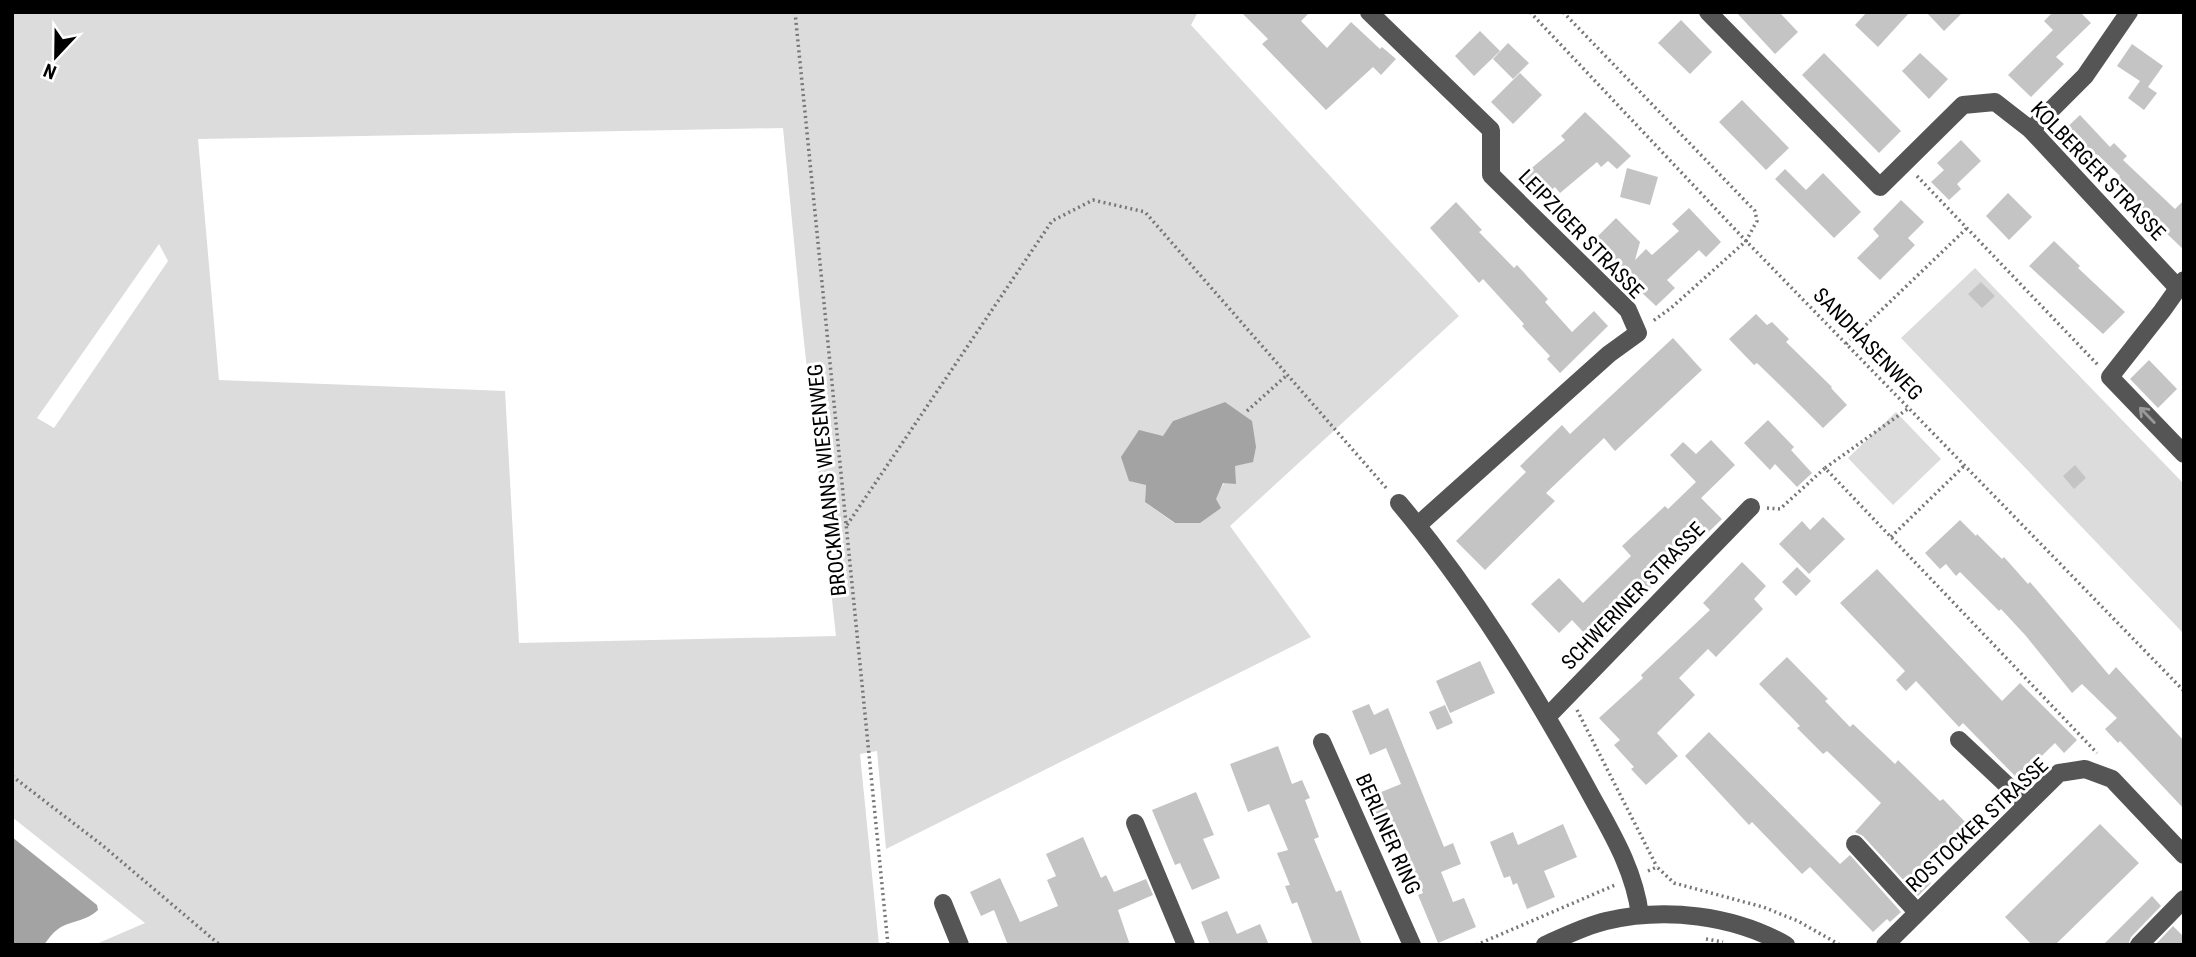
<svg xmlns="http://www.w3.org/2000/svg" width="2196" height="957" font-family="'Roboto Condensed',sans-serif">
<rect width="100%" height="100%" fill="#fff"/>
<!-- green -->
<g fill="#dcdcdc" fill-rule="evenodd">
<path d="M12 12H1198L1191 25 1459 316 1230 526 1311 637 886 849 877 751 860 754 879 945H94L145 923 12 817ZM783 128 801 314 836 636 519 643 505 391 219 380 198 139ZM159 244 168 261 54 428 37 418ZM1225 402 1224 483 1200 523H1174L1145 502 1146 484 1173 421Z"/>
<path d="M1975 268 2184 484V634L1901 338Z"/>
<path d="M1896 412 1941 459 1893 505 1848 458Z"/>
</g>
<!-- water -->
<g fill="#a3a3a3">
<path d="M1225 402 1252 421 1256 447 1253 462 1235 466 1236 484 1223 483 1216 499 1221 508 1200 523H1175L1145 502 1146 485 1129 481 1121 457 1139 430 1163 436 1173 421Z"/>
<path d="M12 837 97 905 98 910C87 921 74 920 61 927 54 931 48 939 44 945H12Z"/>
</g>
<!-- building -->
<g fill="#c4c4c4">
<path d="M1241 12H1310L1301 21 1327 48 1351 22 1380 49 1382 47 1396 59 1381 75 1373 67 1326 110 1262 44 1268 39Z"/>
<path d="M1736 12H1779L1798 32 1775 54Z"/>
<path d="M1867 12H1910L1878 47 1855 25Z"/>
<path d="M1926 12H1963L1944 31Z"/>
<path d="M2053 12H2080L2091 23 2056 57 2064 64 2031 97 2008 75 2053 30 2044 21Z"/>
<path d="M1681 20 1712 52 1690 74 1658 43Z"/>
<path d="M1480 31 1500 51 1474 76 1455 56Z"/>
<path d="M1508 43 1529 63 1513 79 1493 59Z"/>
<path d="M2132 44 2163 66 2148 87 2157 93 2144 110 2128 98 2140 81 2117 66Z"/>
<path d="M1824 53 1901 131 1879 153 1802 75Z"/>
<path d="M1920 53 1948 79 1929 99 1902 71Z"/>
<path d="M1520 73 1542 95 1513 124 1491 102Z"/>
<path d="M1742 100 1789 148 1766 170 1719 122Z"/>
<path d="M1585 112 1631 156 1617 169 1608 161 1601 167 1597 162 1560 193 1555 187 1540 200 1521 177 1565 140 1561 136Z"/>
<path d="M2080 115 2110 147 2114 143 2127 156 2123 160 2175 209 2184 200V250L2140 208 2137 212 2110 187 2120 176 2098 155 2089 164 2060 134Z"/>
<path d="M1961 140 1981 161 1957 184 1961 189 1949 200 1931 182 1944 170 1937 163Z"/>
<path d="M1627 168 1658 177 1650 205 1620 197Z"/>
<path d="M1785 169 1806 190 1823 173 1861 212 1834 238 1775 179Z"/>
<path d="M2008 193 2032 217 2009 240 1986 216Z"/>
<path d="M1901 200 1924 222 1908 238 1915 245 1880 280 1857 258 1879 236 1873 229Z"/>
<path d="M1456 202 1482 230 1479 232 1514 268 1517 265 1548 299 1545 302 1572 332 1594 311 1608 326 1560 373 1547 359 1550 356 1522 326 1524 324 1483 279 1479 283 1430 228Z"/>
<path d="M1689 208 1721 242 1706 257 1699 250 1667 280 1675 288 1656 306 1622 274 1619 277 1596 253 1600 249 1593 241 1616 218 1640 242 1635 260 1646 249 1652 255 1679 231 1672 224Z"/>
<path d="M2054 241 2080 266 2078 268 2125 312 2103 334 2029 266Z"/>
<path d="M1981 282 1995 296 1982 308 1968 294Z"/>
<path d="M1756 314 1767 325 1772 322 1789 339 1786 342 1832 387 1831 388 1847 405 1823 428 1790 395 1757 363 1754 365 1729 339Z"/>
<path d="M1673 338 1702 370 1615 451 1604 438 1546 493 1555 501 1485 570 1456 541 1526 472 1520 466 1562 425 1570 434Z"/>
<path d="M2149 360 2177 389 2158 408 2130 379Z"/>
<path d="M1768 420 1794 447 1791 450 1812 473 1797 487 1775 464 1770 470 1744 443Z"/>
<path d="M1711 440 1735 465 1701 498 1722 519 1613 624 1617 628 1603 640 1592 629 1586 635 1572 620 1559 633 1531 604 1559 578 1583 603 1631 556 1622 546 1665 506 1668 509 1696 482 1670 455 1683 442 1696 454Z"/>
<path d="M2075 465 2086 478 2074 489 2063 476Z"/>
<path d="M1823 517 1845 539 1809 574 1779 544 1802 521 1810 530Z"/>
<path d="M1960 520 1976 536 1977 534 2002 559 2004 557 2028 584 2030 582 2109 675 2116 667 2184 741V809L2120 741 2118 743 2105 729 2117 718 2082 684 2072 693 2026 636 2001 609 1999 611 1960 572 1956 576 1946 564 1940 569 1925 553Z"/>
<path d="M1742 562 1766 586 1754 599 1763 609 1716 657 1708 649 1679 678 1695 695 1657 733 1678 756 1646 785 1631 769 1634 767 1614 745 1620 740 1599 718 1643 678 1641 675 1710 610 1703 603Z"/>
<path d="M1797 567 1811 581 1796 596 1782 582Z"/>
<path d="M1877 569 2002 701 2020 683 2077 740 2064 753 2055 743 2018 779 1963 723 1959 727 1916 681 1906 691 1896 680 1905 671 1840 603Z"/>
<path d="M1787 657 1828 699 1825 701 1850 727 1853 724 1895 764 1898 760 1940 801 1943 799 1968 825 1920 871 1931 883 1918 896 1863 836 1855 832 1881 803 1827 751 1823 754 1797 728 1800 726 1759 684Z"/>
<path d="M1480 661 1495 693 1450 713 1436 681Z"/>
<path d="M1369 704 1374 715 1388 708 1444 847 1453 843 1461 864 1441 872 1453 902 1464 898 1476 927 1438 943 1418 895 1423 893 1403 842 1391 847 1369 797 1401 784 1386 748 1370 755 1352 711Z"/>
<path d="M1445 705 1453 723 1437 730 1429 712Z"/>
<path d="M1709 732 1840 864 1850 855 1901 912 1890 922 1887 919 1873 932 1810 867 1802 874 1752 822 1749 825 1685 756Z"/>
<path d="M1278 746 1292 784 1302 780 1310 798 1305 800 1319 837 1314 839 1336 892 1341 890 1362 945H1313L1297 902 1292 904 1285 886 1290 885 1277 853 1288 850 1269 804 1248 812 1230 764Z"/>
<path d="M1196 792 1214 835 1203 839 1220 878 1192 890 1180 863 1175 865 1152 810Z"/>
<path d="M1563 824 1577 857 1544 871 1555 897 1527 909 1517 883 1513 885 1510 876 1504 878 1490 842 1513 832 1518 845Z"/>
<path d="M2100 824 2139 863 2055 945H2032L2005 917Z"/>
<path d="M1083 837 1101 878 1106 875 1114 892 1146 879 1153 895 1118 910 1130 945H1008L994 910 981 916 970 892 1000 878 1020 922 1058 906 1047 880 1056 876 1046 854Z"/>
<path d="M2152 896 2161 906 2131 937 2128 945H2103Z"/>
<path d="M1227 911 1237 934 1260 924 1269 945H1210L1201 922Z"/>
<path d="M2173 926 2184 937V945H2155Z"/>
</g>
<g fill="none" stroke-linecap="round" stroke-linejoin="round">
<!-- path -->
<g stroke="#777" stroke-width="3.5" stroke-dasharray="2 3.5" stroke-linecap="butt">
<path d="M795 12 888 945"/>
<path d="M1530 12 1746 241 1671 308 1653 321"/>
<path d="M1563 12 1755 211 1757 221 1746 241 2184 691"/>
<path d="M1917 176 2098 365"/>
<path d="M1846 344 1967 228"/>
<path d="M1247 411 1287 375"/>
<path d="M1825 468 1909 408"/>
<path d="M1767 508 1780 509 1825 468 2097 753"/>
<path d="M847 525 1052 221 1093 200 1145 212 1388 490"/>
<path d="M1891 537 1964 466"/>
<path d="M1577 710 1657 867"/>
<path d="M12 776 102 845 220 945"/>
<path d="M1648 871 1657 867 1674 883 1763 907 1798 921 1840 945"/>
<path d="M1706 939 1723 942"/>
<path d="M1476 945 1615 885"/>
</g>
<!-- minor -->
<g stroke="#555" stroke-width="18">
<path d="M1369 12 1491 130V175L1628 310 1638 333 1609 354 1418 525"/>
<path d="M1708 12 1880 187 1963 105 1995 102 2031 130 2177 287"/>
<path d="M2031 130 2085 76 2129 12"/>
<path d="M2184 280 2162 311 2110 377 2184 454"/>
<path d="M1399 503C1472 590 1532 688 1587 788 1609 829 1634 867 1640 915"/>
<path d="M1548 716 1751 507"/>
<path d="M1959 740 2027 804"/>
<path d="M1322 742 1412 945"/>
<path d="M1135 823 1186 945"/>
<path d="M1855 844 1917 912"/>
<path d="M943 903 960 945"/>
<path d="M1545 945C1565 936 1585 926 1606 921 1665 907 1733 915 1786 945"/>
<path d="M1885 945 2059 773 2085 769 2112 779 2184 855"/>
<path d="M2139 945 2184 899"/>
</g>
</g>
<!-- one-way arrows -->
<defs><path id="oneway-shaft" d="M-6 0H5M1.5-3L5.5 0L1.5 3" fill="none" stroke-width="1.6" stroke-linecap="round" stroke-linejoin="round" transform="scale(1.75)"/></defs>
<use stroke="#999" href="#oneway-shaft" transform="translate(2147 415) rotate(-134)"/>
<g text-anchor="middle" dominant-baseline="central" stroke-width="6" stroke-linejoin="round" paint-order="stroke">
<!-- street labels -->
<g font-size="21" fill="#000" stroke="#fff">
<text transform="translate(2098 171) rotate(46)">KOLBERGER STRASSE</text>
<text transform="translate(1581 234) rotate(46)">LEIPZIGER STRASSE</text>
<text transform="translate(1868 344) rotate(46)">SANDHASENWEG</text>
<text transform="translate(827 480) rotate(-96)">BROCKMANNS WIESENWEG</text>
<text transform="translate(1633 596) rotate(-46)">SCHWERINER STRASSE</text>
<text transform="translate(1977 825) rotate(-43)">ROSTOCKER STRASSE</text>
<text transform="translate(1388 834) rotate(66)">BERLINER RING</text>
</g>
</g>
<!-- border -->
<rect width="2196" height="957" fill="none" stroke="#000000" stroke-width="28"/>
<!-- north arrow -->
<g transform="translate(56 56) rotate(202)" stroke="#ffffff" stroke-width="5" paint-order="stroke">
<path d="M0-5L12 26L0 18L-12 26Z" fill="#000000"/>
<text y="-10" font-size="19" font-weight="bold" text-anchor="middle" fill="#000000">N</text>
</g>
</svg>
